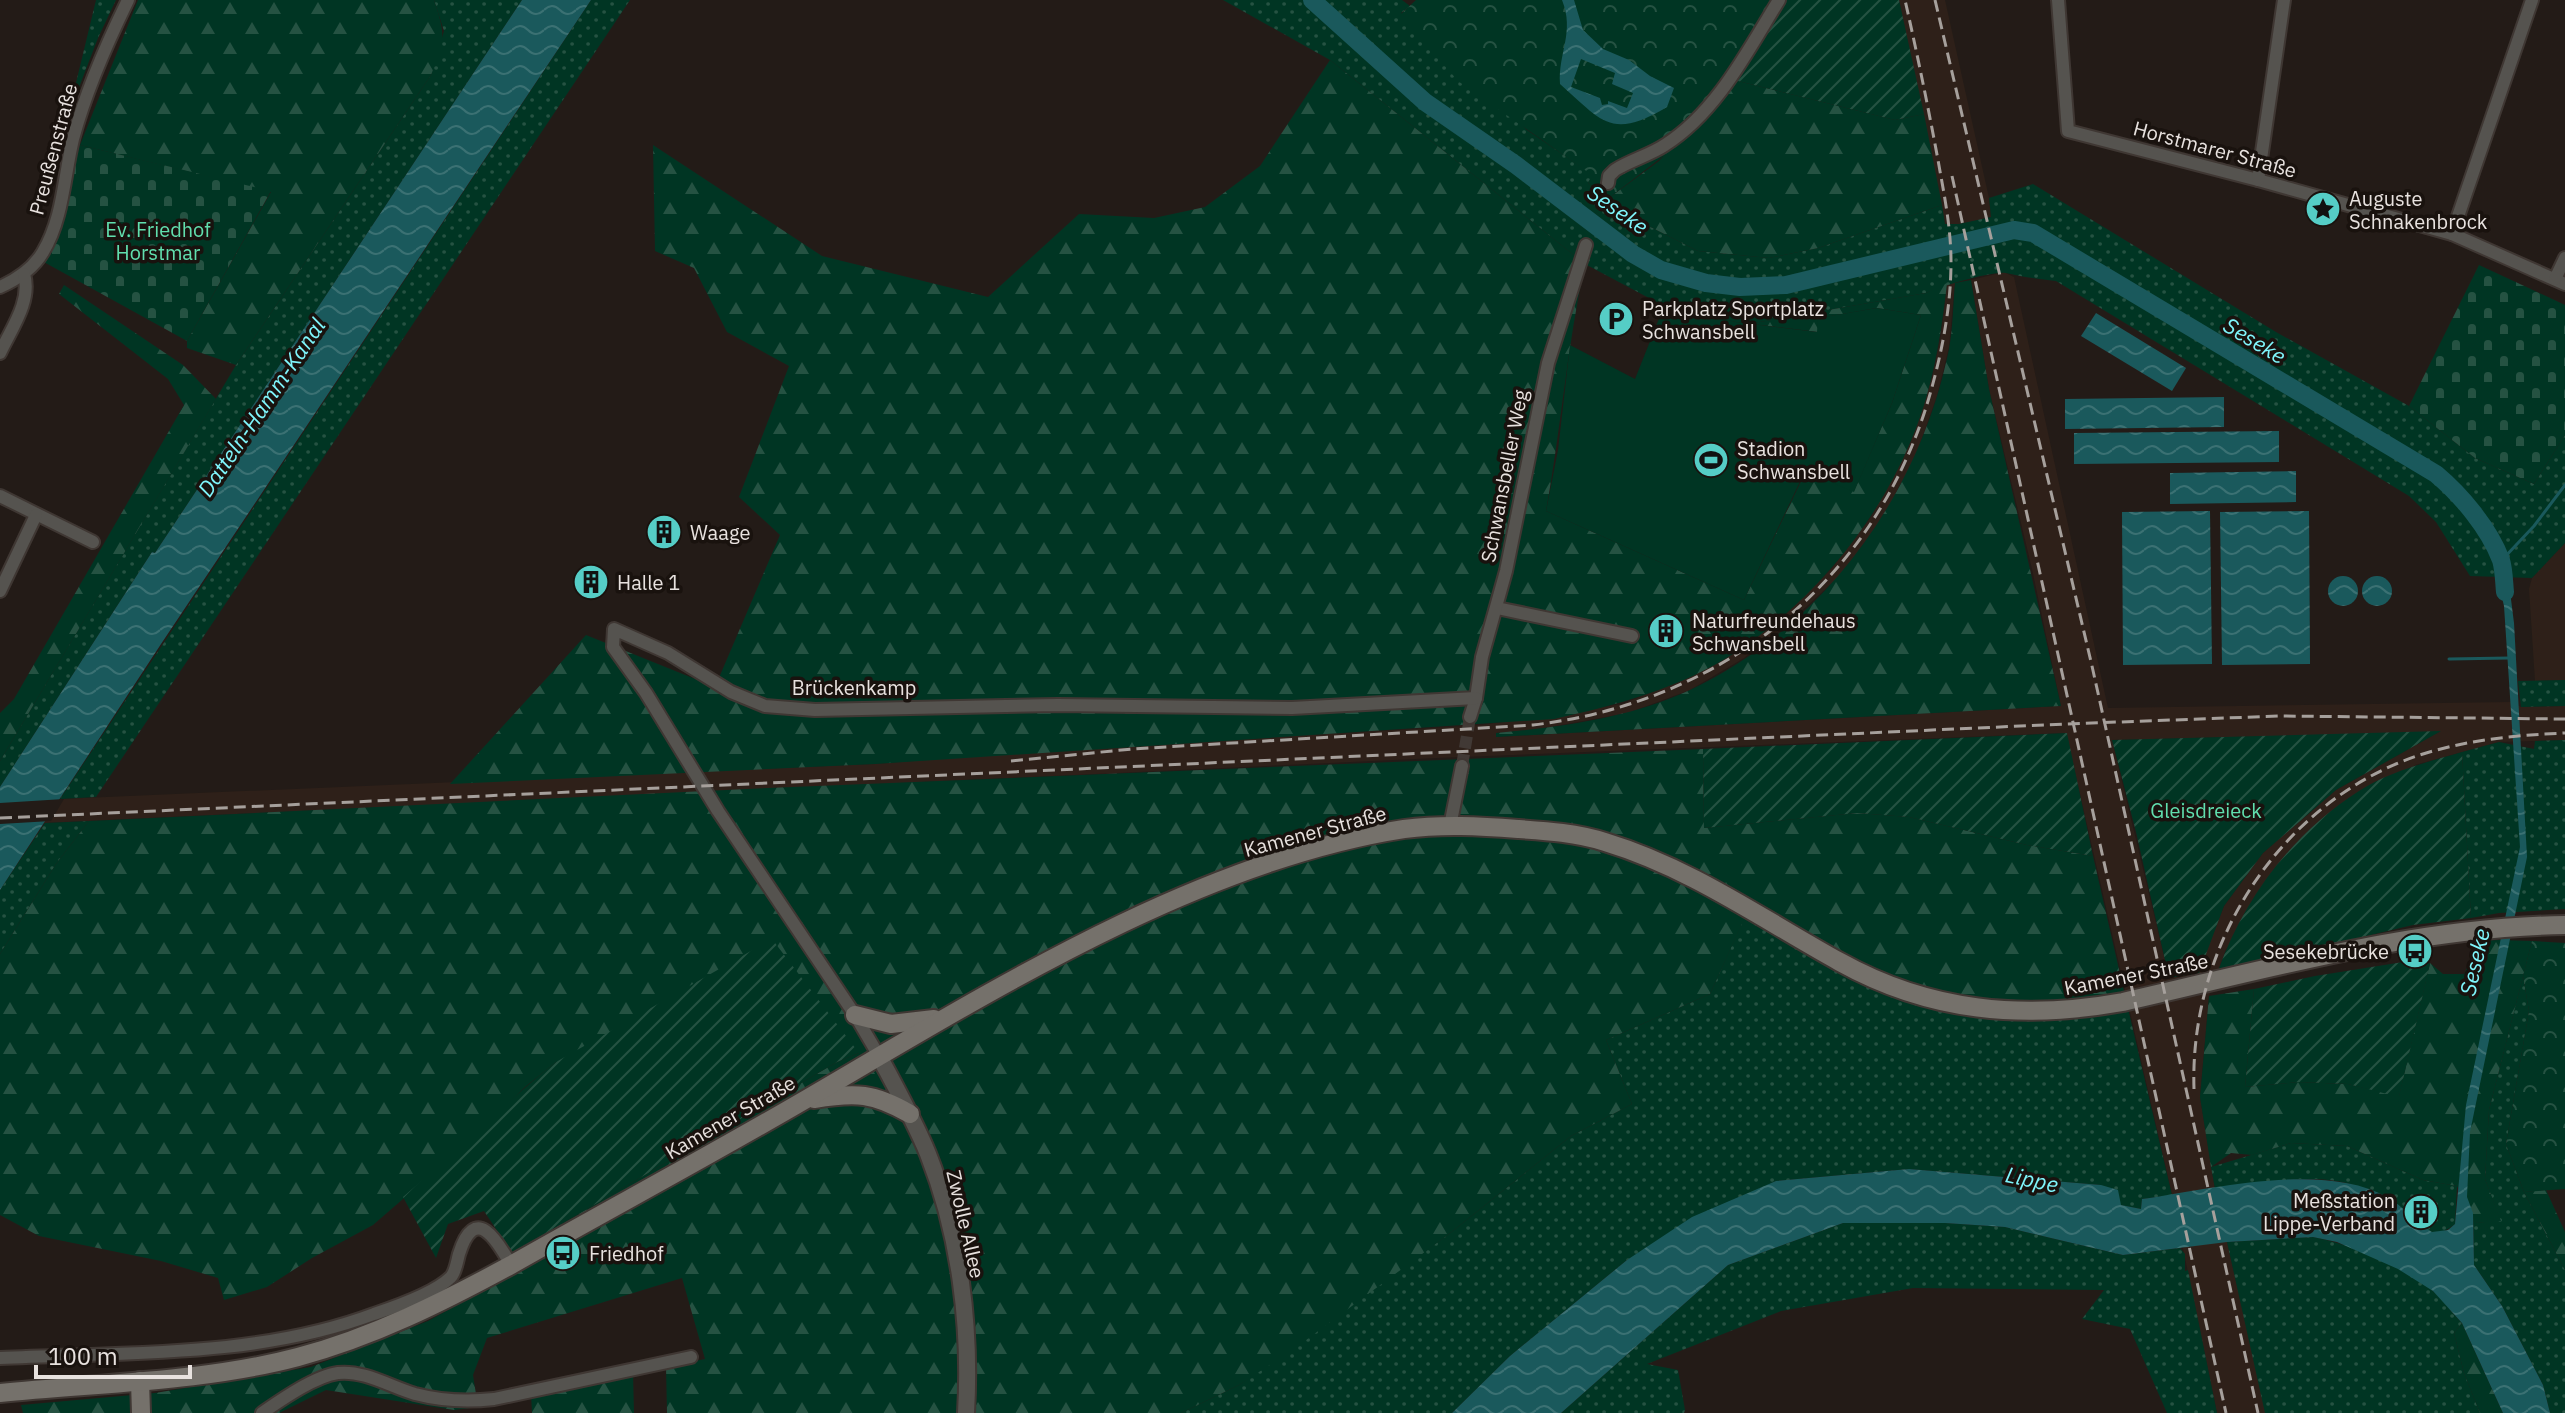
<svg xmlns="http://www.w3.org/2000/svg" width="2565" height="1413" font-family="'IBM Plex Sans',sans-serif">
<defs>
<pattern id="grass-dots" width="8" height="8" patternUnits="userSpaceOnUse" patternTransform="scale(2)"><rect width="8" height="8" fill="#003523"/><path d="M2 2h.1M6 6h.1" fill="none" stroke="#255242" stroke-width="1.8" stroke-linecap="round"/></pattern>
<pattern id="forest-firs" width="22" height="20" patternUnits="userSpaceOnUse" patternTransform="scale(2)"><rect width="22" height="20" fill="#003523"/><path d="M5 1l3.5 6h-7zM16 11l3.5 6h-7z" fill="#255242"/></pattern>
<pattern id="cemetery-stones" width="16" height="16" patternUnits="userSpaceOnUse" patternTransform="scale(2)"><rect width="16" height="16" fill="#003523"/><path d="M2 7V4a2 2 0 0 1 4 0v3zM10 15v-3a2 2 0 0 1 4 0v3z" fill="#255242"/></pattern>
<pattern id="park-crowns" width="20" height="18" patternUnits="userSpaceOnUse" patternTransform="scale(2)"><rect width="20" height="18" fill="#003523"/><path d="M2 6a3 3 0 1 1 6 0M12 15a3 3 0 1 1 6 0" fill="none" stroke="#255242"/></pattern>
<pattern id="garden-furrows" width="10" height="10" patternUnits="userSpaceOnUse" patternTransform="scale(2)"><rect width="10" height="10" fill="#003523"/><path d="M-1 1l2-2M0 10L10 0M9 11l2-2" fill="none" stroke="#255242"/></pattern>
<pattern id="water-waves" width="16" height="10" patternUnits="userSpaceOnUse" patternTransform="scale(2)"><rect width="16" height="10" fill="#1a595c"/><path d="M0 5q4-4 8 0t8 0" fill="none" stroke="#3b7173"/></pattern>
</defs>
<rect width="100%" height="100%" fill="#231b17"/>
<!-- built -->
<g fill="#2e2019" fill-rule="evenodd">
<path d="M1899 0H1945L1989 198 1991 217 1962 224H1945Z"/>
<path d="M2004 272 2014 277 2108 708 2511 702 2521 707 2565 706V740L2499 742 2415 765 2226 949 2209 996 2200 1097 2215 1189 2266 1413H2217L2172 1195 2066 733 1437 758 0 825 60 799 875 764 1026 752 1482 725 1622 704 1680 681 1735 653 1782 618 1832 568 1871 517 1911 441 1932 377 1941 335 1947 283H1955L1949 347 1937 396 1917 452 1902 486 1881 520 1841 575 1784 627 1744 658 1690 690 1628 713 1539 729 1496 733V737L2061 706 2032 569 1989 389 1971 280ZM2439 732 2336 790 2263 853 2224 906 2198 973 2169 977 2112 740Z"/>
<path d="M2565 543V680L2535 681 2529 589 2532 578Z"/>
</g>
<!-- grass -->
<g fill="url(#grass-dots)">
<path d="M96 0H116L98 38 68 116Z"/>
<path d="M434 0H522L155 553 152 552 0 787V761L236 365 431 75 444 31Z"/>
<path d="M591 0H630L96 797 60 799Z"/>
<path d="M1223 0H1402L1410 6 1401 13 1527 130 1593 175 1588 183 1627 215 1698 251 1769 258 1818 248 1942 205 1945 224H1959L1991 217 1989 198 2033 184 2276 332 2409 406 2475 458 2534 484 2565 435V543L2532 578 2470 576 2436 522 2409 496 2056 281C2038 279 2023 277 2006 273 1994 270 1938 287 1926 293L1754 323 1736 322 1664 306 1585 264 1330 60Z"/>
<path d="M2565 680V706L2521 707 2518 681Z"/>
<path d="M2565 740V909L2499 913 2471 918 2462 752 2499 742 2534 749 2535 741Z"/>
<path d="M89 821 56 864 0 954V890L45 823Z"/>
<path d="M1750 905 2126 1000 2172 1195 2142 1199 2141 1209 2120 1205 2101 1185 1909 1169 1776 1181 1627 1260 1510 1356 1452 1413H1181L1239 1385 1449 1234 1571 1136 1632 1104 1606 1040 1710 994Z"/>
<path d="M2523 976 2529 1011 2506 1144 2524 1192 2565 1270V1413H2550L2543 1385 2502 1306 2474 1265 2473 1213 2477 1223 2500 1220 2485 1179 2489 1110Z"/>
<path d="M2291 1143 2347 1146 2423 1180 2457 1186 2455 1224C2449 1229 2441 1234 2432 1232 2412 1226 2384 1199 2363 1189 2326 1170 2255 1183 2215 1189L2211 1167Z"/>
<path d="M1843 1223H1945L2005 1227 2123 1255 2180 1248 2185 1254V1271L2188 1270 2217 1413H2167L2130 1329 2082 1319 2104 1290 1913 1288 1781 1311 1647 1364 1678 1370 1685 1410 1684 1413H1561L1728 1265Z"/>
<path d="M2313 1237C2353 1245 2400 1264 2432 1290 2443 1299 2452 1313 2462 1323L2454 1333 2464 1373 2480 1413H2265L2227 1242Z"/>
</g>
<!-- forest -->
<g fill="url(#forest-firs)">
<path d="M138 0H434C446 36 445 39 431 75L236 365 187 348V341L271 192 80 145Z"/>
<path d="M1330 60 1585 264C1567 346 1561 429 1546 511L1744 600 1806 471 1854 491 1892 403 1921 315 1877 308 1819 318 1818 332 1736 322 1754 323 1926 293 1947 283C1941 337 1932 393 1910 443 1875 526 1812 602 1736 652 1681 688 1617 705 1554 719L875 764 450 784 586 635 715 687 780 535 739 497 789 366 727 332 694 268 655 251 653 145 822 256 988 297 1079 214 1154 218 1205 207 1260 166Z"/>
<path d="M1734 80 1895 120 1924 114 1942 205 1818 248 1769 258 1698 251 1627 215 1609 198 1659 161Z"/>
<path d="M1971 280 1989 389 2061 706 1496 737V733C1561 727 1630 718 1690 690 1825 626 1920 493 1949 349 1953 328 1953 304 1955 283Z"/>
<path d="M64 285 183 365 216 399 0 761V713L14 699 184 405 168 379 59 294Z"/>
<path d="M1703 749 1704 828 1857 813 1909 817 2027 845 2093 856 2126 1000 2044 1007 1972 1001 1901 984 1750 906 1710 994 1606 1040 1632 1104 1571 1136 1449 1234 1294 1349 1239 1385 1181 1413H667L666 1367 705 1359 682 1278 487 1338 473 1375 478 1407 454 1410 326 1390 279 1413H23L21 1405 155 1393 311 1367 428 1321 523 1269 512 1253 837 1062 859 1053 556 1062 525 1087 463 1147 373 1225 312 1258 267 1287 224 1300 218 1278 161 1261 39 1236 0 1215V954L56 864 89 821 747 789Z"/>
<path d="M2499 940 2532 941 2489 1110 2485 1179 2501 1221 2477 1223 2457 1186 2423 1180 2347 1146 2291 1143 2252 1155 2231 1153 2211 1167 2200 1097 2209 996 2254 989 2245 1087 2298 1082 2348 1084 2399 1096 2430 963 2443 974H2464L2480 941Z"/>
<path d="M2546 1190 2565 1232V1270L2524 1192Z"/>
<path d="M2462 1323 2503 1413H2480L2464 1373 2454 1333Z"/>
<path d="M633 1373 634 1413H532L531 1394Z"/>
</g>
<!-- cemetery -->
<g fill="url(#cemetery-stones)">
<path d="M80 145 271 191 187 341 42 261 54 238Z"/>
<path d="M2479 265 2565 305V435L2534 484 2475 458 2409 406Z"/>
</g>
<!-- park -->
<g fill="url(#park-crowns)">
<path d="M1416 0H1785L1697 130 1609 198 1588 183 1592 175 1458 81 1401 14Z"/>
<path d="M2532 941 2565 943V1189L2524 1192 2506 1144 2529 1011 2523 976Z"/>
</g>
<!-- garden -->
<g fill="url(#garden-furrows)">
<path d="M1785 0H1899L1924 114 1895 120 1734 80Z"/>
<path d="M2441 731 2336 790 2263 853 2224 906 2199 973 2169 978 2136 832 2112 740Z"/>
<path d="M2067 733 2093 856 2027 845 1909 817 1857 813 1704 828 1703 749Z"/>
<path d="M2462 752 2471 918 2413 925 2218 971C2244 898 2293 833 2359 791 2390 771 2428 762 2462 752Z"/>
<path d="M772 939 859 1053 837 1062 512 1253 484 1211 448 1224 436 1258 403 1197C455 1153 503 1104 556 1062Z"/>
<path d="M2422 959 2430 964 2399 1097 2348 1084 2298 1082 2245 1087 2254 989 2315 976Z"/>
</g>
<!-- pitch -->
<path fill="#003523" d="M1664 306 1736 322 1817 332 1818 318 1877 308 1921 315 1892 403 1854 492 1805 471 1744 600 1546 511 1558 450 1570 345 1635 379Z"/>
<!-- water -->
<g fill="url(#water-waves)" fill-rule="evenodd">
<path d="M522 0H591L161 644 0 890V787L152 552 155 553Z"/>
<path d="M1562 0H1574L1583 30 1603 49 1629 60 1650 76 1674 88 1667 107C1611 140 1603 122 1560 84 1558 53 1575 32 1562 0ZM1581 59 1615 73 1612 84 1633 93 1627 108 1608 101V104L1602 105 1600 98 1571 87Z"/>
<path d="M2096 313 2186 368 2172 391 2081 336Z"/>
<path d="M2224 397V427L2065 429V399Z"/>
<path d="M2279 431V462L2074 464V433Z"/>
<path d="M2296 471V502L2170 504V473Z"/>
<path d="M2210 511 2212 664 2123 665 2122 512Z"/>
<path d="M2309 511 2310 664 2222 665 2220 512Z"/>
<path d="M2495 568H2507L2514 623 2527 857 2470 1132 2467 1197 2473 1213 2474 1265 2502 1306 2543 1385 2550 1413H2503L2462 1323 2433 1291 2398 1269 2337 1242 2313 1237 2227 1242 2123 1255 2005 1227 1945 1223H1843L1728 1265 1561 1413H1452L1510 1356 1627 1260 1692 1217 1776 1181 1909 1169 2101 1185 2118 1190 2121 1205 2141 1209 2142 1199C2212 1189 2323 1161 2387 1197 2403 1206 2415 1222 2432 1232L2448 1230 2455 1224 2466 1105 2520 847 2504 606Z"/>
<circle cx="2377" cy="591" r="15"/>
<circle cx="2343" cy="591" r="15"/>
</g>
<!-- pier -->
<path fill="#231b17" d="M64 799 51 821 0 824V803Z"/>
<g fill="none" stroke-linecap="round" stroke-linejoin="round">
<!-- stream -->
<g stroke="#1a595c" stroke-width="3">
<path d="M2501 561 2534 526 2565 485"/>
<path d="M2449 659 2509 658"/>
</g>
<!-- river -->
<path stroke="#1a595c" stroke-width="18" d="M1312 0 1425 102 1516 165 1633 254 1661 270 1706 283 1740 287 1786 285 2014 230 2033 233 2436 474C2461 495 2489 528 2501 560 2504 570 2504 582 2505 592"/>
<!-- minor-tunnel -->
<path stroke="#413935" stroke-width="12" stroke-dasharray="12 6" stroke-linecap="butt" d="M1462 766 1470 717"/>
<defs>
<g id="minor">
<path d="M2058 0 2068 131 2258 180 2452 234 2565 284"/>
<path d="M2258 180 2284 0"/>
<path d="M1608 183 1609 176 1615 170C1631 160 1650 155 1665 145 1717 112 1748 50 1779 0"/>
<path d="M2452 234 2532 0"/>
<path d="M2555 279 2565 258"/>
<path d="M0 287C18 279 33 269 43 252 63 219 64 176 73 139 86 90 106 45 128 0"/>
<path d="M0 353C11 329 32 301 24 274"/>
<path d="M0 496 93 542"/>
<path d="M0 591 36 515"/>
<path d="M1497 608 1632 636"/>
<path d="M1470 717 1476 698 1482 657 1506 571 1548 363 1586 245"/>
<path d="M1450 826 1462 766"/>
<path d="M879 1056 855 1015 718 811 646 693 613 647 614 629 668 653 731 692 765 706 815 710 1058 705 1292 708 1476 698"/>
<path d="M0 1358C123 1352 257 1358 374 1314 395 1307 436 1292 451 1277 456 1271 457 1261 459 1254 475 1203 497 1240 511 1265"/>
<path d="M262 1413C281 1400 315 1376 338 1373 364 1370 391 1387 415 1394 442 1401 467 1402 494 1399L691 1357"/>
</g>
<path id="tertiary" d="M879 1056C896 1088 914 1120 928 1154 960 1235 971 1327 966 1413"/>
<g id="secondary">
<path d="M855 1015 891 1024 934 1019"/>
<path d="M814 1099C856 1092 874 1093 910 1114"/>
<path d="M140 1381 141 1413"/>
<path d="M0 1393C97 1383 204 1382 298 1357 373 1337 443 1302 511 1265 608 1210 707 1157 803 1101 983 996 1196 861 1404 829 1442 824 1480 826 1518 829 1547 831 1577 833 1605 842 1691 868 1762 919 1840 962 1930 1012 2023 1020 2123 1002 2269 969 2414 927 2565 925"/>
</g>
</defs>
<!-- minor casing -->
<use href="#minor" stroke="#3f3733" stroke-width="16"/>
<!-- tertiary casing -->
<use href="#tertiary" stroke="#3f3733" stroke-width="20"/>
<!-- secondary casing -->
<use href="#secondary" stroke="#3f3733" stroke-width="22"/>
<!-- minor -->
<use href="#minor" stroke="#55534f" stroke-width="12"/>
<!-- tertiary -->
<use href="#tertiary" stroke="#55534f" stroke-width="16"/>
<!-- secondary -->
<use href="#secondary" stroke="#75716b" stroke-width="18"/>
<!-- rail -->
<g stroke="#a6a09c" stroke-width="3" stroke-dasharray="12 6" stroke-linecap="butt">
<path d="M1935 0 2092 666 2258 1413"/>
<path d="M1952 176 2226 1413"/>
<path d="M1011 761 1132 749 1533 725C1727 702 1881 576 1932 387 1943 347 1951 304 1951 262 1951 227 1944 194 1938 160 1928 106 1917 53 1905 0"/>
<path d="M0 818 2065 724 2280 716 2565 719"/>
<path d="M2194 1089C2189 940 2286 792 2433 751 2476 739 2520 735 2565 733"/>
</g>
</g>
<!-- icons -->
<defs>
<symbol id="sight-disc" viewBox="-11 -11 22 22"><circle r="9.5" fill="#55cdc6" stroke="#19120e"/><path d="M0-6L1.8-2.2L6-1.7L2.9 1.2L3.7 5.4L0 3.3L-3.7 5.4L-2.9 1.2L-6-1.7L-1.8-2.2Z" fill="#111"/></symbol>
<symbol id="parking-disc" viewBox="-11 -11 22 22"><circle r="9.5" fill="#55cdc6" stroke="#19120e"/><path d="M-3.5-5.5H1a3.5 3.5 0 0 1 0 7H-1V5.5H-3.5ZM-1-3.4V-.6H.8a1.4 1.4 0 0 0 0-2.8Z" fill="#111"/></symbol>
<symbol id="stadium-disc" viewBox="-11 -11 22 22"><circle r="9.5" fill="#55cdc6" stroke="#19120e"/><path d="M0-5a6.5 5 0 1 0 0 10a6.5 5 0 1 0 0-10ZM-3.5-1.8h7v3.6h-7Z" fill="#111"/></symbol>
<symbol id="building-disc" viewBox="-11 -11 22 22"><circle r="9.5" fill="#55cdc6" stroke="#19120e"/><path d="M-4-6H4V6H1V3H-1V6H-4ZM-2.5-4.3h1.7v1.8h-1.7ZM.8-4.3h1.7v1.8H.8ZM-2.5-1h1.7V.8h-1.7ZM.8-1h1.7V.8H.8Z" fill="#111"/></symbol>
<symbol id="bus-disc" viewBox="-11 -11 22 22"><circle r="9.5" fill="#55cdc6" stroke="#19120e"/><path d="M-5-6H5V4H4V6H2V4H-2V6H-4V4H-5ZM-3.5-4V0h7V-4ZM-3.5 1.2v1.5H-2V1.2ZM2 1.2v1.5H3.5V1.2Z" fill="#111"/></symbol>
</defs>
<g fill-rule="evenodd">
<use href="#sight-disc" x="2303" y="189" width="40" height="40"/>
<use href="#parking-disc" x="1596" y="299" width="40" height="40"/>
<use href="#stadium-disc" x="1691" y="440" width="40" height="40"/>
<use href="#building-disc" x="644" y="512" width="40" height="40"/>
<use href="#building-disc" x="571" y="562" width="40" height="40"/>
<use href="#building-disc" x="1646" y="611" width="40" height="40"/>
<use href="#bus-disc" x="2395" y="931" width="40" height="40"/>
<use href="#building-disc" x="2401" y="1192" width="40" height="40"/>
<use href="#bus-disc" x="543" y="1233" width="40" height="40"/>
</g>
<g text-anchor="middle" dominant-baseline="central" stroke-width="7" stroke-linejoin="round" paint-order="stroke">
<!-- street labels -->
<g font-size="20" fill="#e8e2df" stroke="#19120e">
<text transform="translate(53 149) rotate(-75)">Preußenstraße</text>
<text transform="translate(2215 149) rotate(15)">Horstmarer Straße</text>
<text transform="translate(1504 476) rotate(-79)">Schwansbeller Weg</text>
<text x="854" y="687">Brückenkamp</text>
<text transform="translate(1315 831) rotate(-15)">Kamener Straße</text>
<text transform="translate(2136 974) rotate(-11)">Kamener Straße</text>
<text transform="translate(730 1117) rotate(-30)">Kamener Straße</text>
<text transform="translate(966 1224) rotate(77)">Zwolle Allee</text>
</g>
<!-- poi labels -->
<g font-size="20" fill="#e8e2df" stroke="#19120e" text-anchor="start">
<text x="2349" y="198">Auguste<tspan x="2349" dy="23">Schnakenbrock</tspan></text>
<text x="1642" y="308">Parkplatz Sportplatz<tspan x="1642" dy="23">Schwansbell</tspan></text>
<text x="1737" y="448">Stadion<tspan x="1737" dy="23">Schwansbell</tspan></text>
<text x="690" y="532">Waage</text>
<text x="617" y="582">Halle 1</text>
<text x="1692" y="620">Naturfreundehaus<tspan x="1692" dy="23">Schwansbell</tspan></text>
<text x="2389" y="951" text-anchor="end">Sesekebrücke</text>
<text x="2395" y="1200" text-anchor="end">Meßstation<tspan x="2395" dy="23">Lippe-Verband</tspan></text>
<text x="589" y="1253">Friedhof</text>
</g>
<!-- park labels -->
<g font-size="20" fill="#61dfae" stroke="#19120e">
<text x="158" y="229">Ev. Friedhof<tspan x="158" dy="23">Horstmar</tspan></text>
<text x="2206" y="810">Gleisdreieck</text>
</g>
<!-- water labels -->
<g font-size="22" font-style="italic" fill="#7ff5fb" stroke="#19120e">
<text transform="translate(1618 209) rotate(35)">Seseke</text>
<text transform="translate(2255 340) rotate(31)">Seseke</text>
<text transform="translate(261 407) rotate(-56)">Datteln-Hamm-Kanal</text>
<text transform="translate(2474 962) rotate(-77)">Seseke</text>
<text transform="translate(2032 1179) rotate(12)">Lippe</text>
</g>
</g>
<!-- scale -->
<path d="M36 1365v12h154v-12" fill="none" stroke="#e8e2df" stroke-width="4"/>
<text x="48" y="1365" font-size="24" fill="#e8e2df" stroke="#19120e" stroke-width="6" paint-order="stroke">100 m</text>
</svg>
